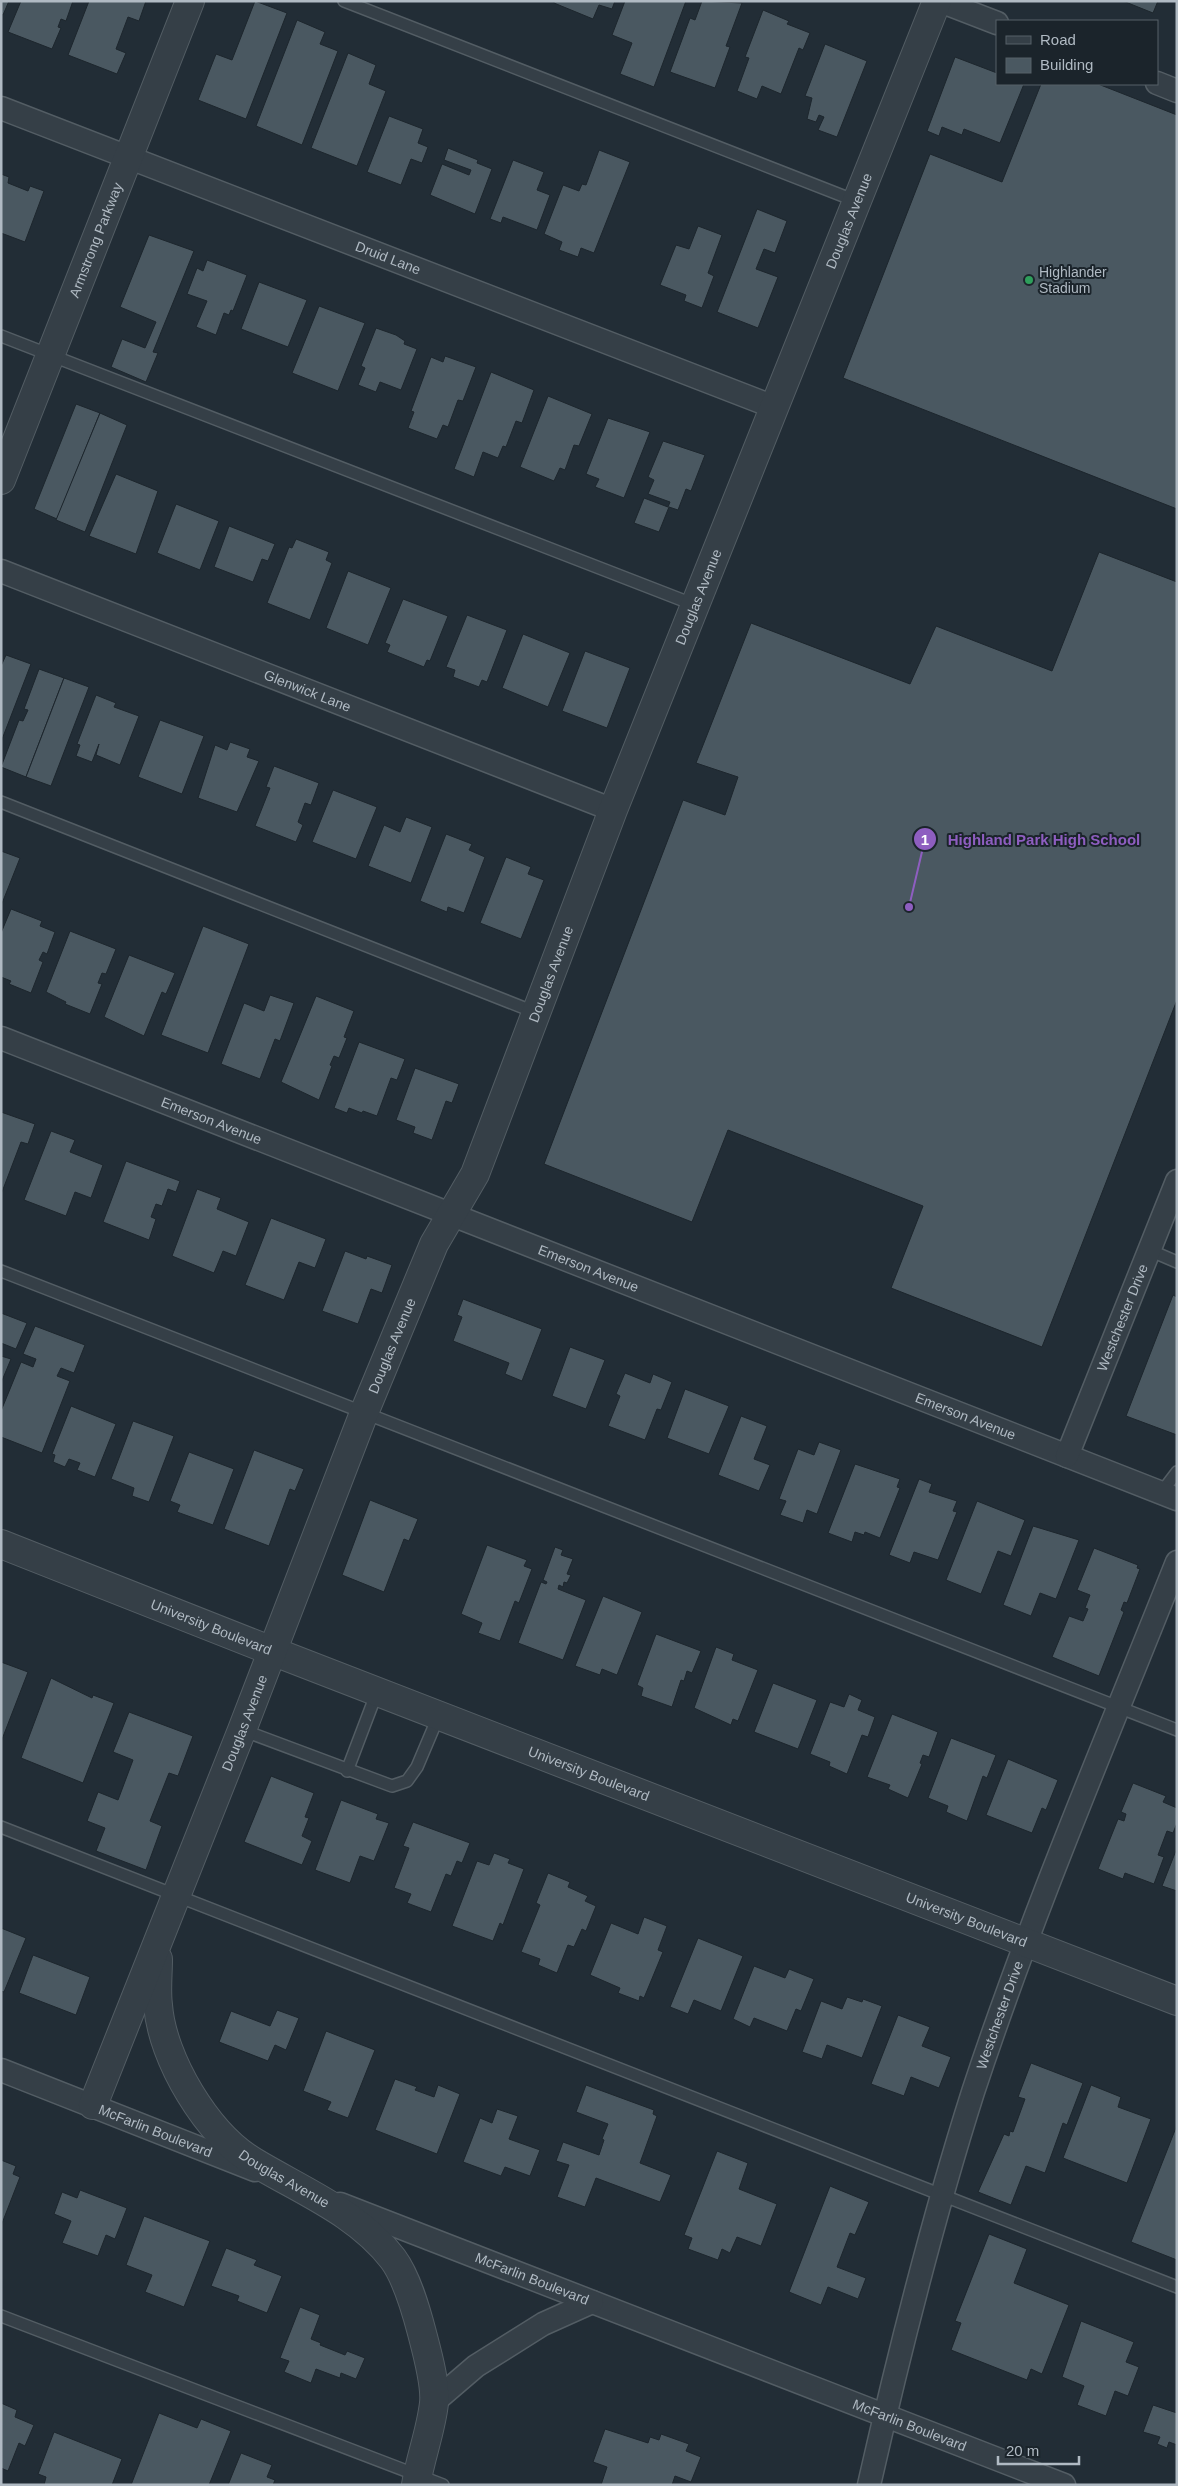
<svg xmlns="http://www.w3.org/2000/svg" width="1178" height="2486" font-family="Helvetica,sans-serif">
<rect width="100%" height="100%" fill="#222d36"/>
<!-- building -->
<g fill="#4a5861" stroke="#1d262d">
<path d="M1 1H9L3 15 1 14Z"/>
<path d="M21 1H73L66 21 61 19 58 27 61 28 52 49 8 32Z"/>
<path d="M89 1H146L139 21 128 17 116 49 126 53 117 74 68 55Z"/>
<path d="M255 1 287 13 246 119 198 100 216 54 232 60Z"/>
<path d="M554 1H615L612 9 599 5 593 19 554 3Z"/>
<path d="M625 1H686L654 87 620 74 632 43 612 35Z"/>
<path d="M702 1 742 3 726 46 730 47 715 88 670 72 690 18 695 20Z"/>
<path d="M1123 1H1158L1153 13Z"/>
<path d="M763 10 789 21 787 24 810 33 803 50 799 48 781 94 762 86 757 99 737 91 749 58 745 57Z"/>
<path d="M297 20 325 32 320 44 338 51 302 145 256 126Z"/>
<path d="M825 44 867 61 837 137 818 130 824 117 819 115 816 122 807 119 812 98 805 96Z"/>
<path d="M348 53 376 65 369 84 386 91 357 166 311 148Z"/>
<path d="M955 57 997 73V84H1024L1000 143 964 129 962 135 942 127 939 136 927 131Z"/>
<path d="M1041 84H1098L1177 115V509L843 378 930 154 1002 182Z"/>
<path d="M389 116 423 129 418 143 428 147 422 163 411 159 401 185 367 172Z"/>
<path d="M448 148 478 160 477 163 492 169 475 214 430 195 442 164 469 175 471 170 444 160Z"/>
<path d="M599 150 630 162 594 253 581 248 578 257 559 250 562 242 544 234 563 185 579 191 582 184 586 185Z"/>
<path d="M513 160 544 172 537 190 550 195 537 230 503 217 501 223 490 219Z"/>
<path d="M1 174 9 177 8 183 28 191 30 186 44 191 25 242 1 233Z"/>
<path d="M757 209 787 221 775 253 764 249 756 269 778 277 758 328 717 312Z"/>
<path d="M698 226 722 235 708 273 714 276 702 308 684 301 686 295 660 285 676 245 689 249Z"/>
<path d="M149 235 194 251 153 352 158 353 146 382 111 367 122 339 145 348 156 322 120 307Z"/>
<path d="M207 260 247 275 233 311 231 310 229 315 224 313 216 335 196 327 207 301 187 294 197 268 203 271Z"/>
<path d="M259 282 307 300 288 347 241 329Z"/>
<path d="M319 306 365 323 338 391 292 373Z"/>
<path d="M376 328 396 335 405 341 404 344 417 349 401 390 380 382 376 392 358 385 365 368 361 366Z"/>
<path d="M445 356 476 367 463 401 458 400 448 427 443 425 437 439 408 428 414 412 411 411 431 357 443 362Z"/>
<path d="M491 372 534 390 522 423 516 421 506 447 503 446 498 458 483 452 474 477 454 469Z"/>
<path d="M548 396 592 414 579 446 574 445 565 470 560 468 554 481 520 467Z"/>
<path d="M76 404 100 413 57 519 34 509Z"/>
<path d="M100 413 127 425 85 532 56 520Z"/>
<path d="M608 418 650 432 624 498 595 487 599 479 586 474Z"/>
<path d="M663 441 705 455 691 491 686 489 678 510 669 507 659 532 634 523 644 498 668 507 670 502 648 494 654 480 648 477Z"/>
<path d="M116 474 158 491 136 554 89 536Z"/>
<path d="M176 504 219 521 200 570 157 553Z"/>
<path d="M229 526 275 544 268 561 262 559 253 582 214 567Z"/>
<path d="M296 539 329 552 326 560 332 563 310 620 267 603 289 547 292 548Z"/>
<path d="M1099 552 1177 582V1000L1042 1347 891 1288 923 1206 728 1130 692 1222 544 1164 683 800 725 815 738 777 696 763 751 623 910 684 936 626 1052 671Z"/>
<path d="M348 571 391 588 368 645 326 628Z"/>
<path d="M403 599 448 616 430 661 427 660 424 667 387 652 390 645 385 643Z"/>
<path d="M467 615 507 630 487 682 482 680 479 687 453 677 455 670 446 667Z"/>
<path d="M523 634 570 653 548 707 502 688Z"/>
<path d="M585 651 630 668 607 728 562 711Z"/>
<path d="M6 655 31 664 1 742V666Z"/>
<path d="M39 669 64 678 26 777 1 767 19 720 23 721 28 710 24 709Z"/>
<path d="M64 678 89 687 51 786 26 777Z"/>
<path d="M96 695 116 703 114 707 139 716 120 765 96 755 99 744 92 762 76 756 80 745 77 744Z"/>
<path d="M160 720 204 736 182 794 138 777Z"/>
<path d="M230 742 250 749 247 757 259 761 237 812 198 798 215 745 227 750Z"/>
<path d="M274 766 319 783 311 805 305 803 298 822 303 825 296 842 255 826 270 788 266 787Z"/>
<path d="M333 790 377 807 356 859 312 842Z"/>
<path d="M406 817 432 827 411 883 368 866 384 825 400 832Z"/>
<path d="M446 834 472 844 469 850 485 857 464 913 448 907 447 912 420 901Z"/>
<path d="M1 851 20 858 1 906Z"/>
<path d="M506 857 531 867 528 874 544 880 521 939 480 923Z"/>
<path d="M11 909 42 921 40 926 55 932 47 954 43 952 39 960 43 962 31 993 9 984 11 981 1 977V933Z"/>
<path d="M203 926 249 944 208 1053 161 1035Z"/>
<path d="M70 931 116 949 106 974 102 973 98 983 102 984 90 1014 65 1004 66 1002 46 992Z"/>
<path d="M129 955 175 973 166 994 162 992 144 1036 104 1017Z"/>
<path d="M270 995 294 1003 280 1041 275 1039 260 1079 221 1064 244 1003 264 1011Z"/>
<path d="M316 996 354 1011 344 1037 347 1038 339 1058 334 1056 330 1065 332 1066 319 1100 281 1082Z"/>
<path d="M359 1042 405 1059 397 1080 391 1078 377 1116 363 1111 362 1113 349 1108 347 1113 334 1108Z"/>
<path d="M415 1068 459 1084 452 1103 446 1101 432 1140 413 1133 415 1127 396 1120Z"/>
<path d="M1 1112 35 1124 28 1144 21 1142 2 1192Z"/>
<path d="M51 1131 75 1140 70 1152 103 1165 91 1198 75 1192 66 1216 24 1200Z"/>
<path d="M126 1161 180 1181 176 1192 168 1189 162 1206 156 1204 151 1217 156 1219 149 1240 103 1222Z"/>
<path d="M197 1189 221 1198 217 1209 249 1222 236 1256 223 1251 214 1273 172 1256Z"/>
<path d="M271 1218 326 1239 315 1268 299 1262 284 1300 245 1285Z"/>
<path d="M345 1251 366 1259 367 1256 392 1265 382 1293 371 1289 358 1324 322 1311Z"/>
<path d="M1173 1295 1177 1297V1435L1126 1416Z"/>
<path d="M463 1299 542 1329 522 1381 505 1374 509 1363 453 1341 462 1317 457 1315Z"/>
<path d="M1 1313 27 1323 16 1349 1 1343Z"/>
<path d="M35 1326 85 1345 74 1373 61 1368 57 1376 70 1381 42 1453 1 1437V1411L21 1362 33 1367 36 1359 23 1354Z"/>
<path d="M570 1347 605 1360 586 1409 552 1396Z"/>
<path d="M1 1356 11 1359 1 1383Z"/>
<path d="M625 1373 650 1383 653 1374 672 1382 661 1410 657 1409 645 1440 608 1426 620 1396 616 1394Z"/>
<path d="M685 1389 729 1406 709 1454 667 1438Z"/>
<path d="M71 1406 116 1424 95 1477 77 1470 80 1463 69 1459 65 1467 53 1462 55 1455 52 1454Z"/>
<path d="M741 1416 767 1426 754 1459 770 1465 759 1491 718 1475Z"/>
<path d="M133 1421 174 1436 149 1502 132 1496 134 1488 111 1479Z"/>
<path d="M819 1442 841 1450 817 1514 807 1510 803 1523 780 1515 786 1501 779 1499 798 1449 814 1455Z"/>
<path d="M254 1450 304 1469 295 1491 290 1489 269 1546 224 1529Z"/>
<path d="M189 1452 234 1469 213 1525 177 1512 180 1505 170 1501Z"/>
<path d="M855 1464 900 1479 897 1487 900 1488 880 1538 865 1532 864 1535 855 1532 852 1542 828 1533Z"/>
<path d="M919 1479 932 1484 929 1492 957 1501 953 1511 957 1512 938 1560 914 1552 910 1563 889 1555Z"/>
<path d="M370 1500 418 1519 409 1541 404 1539 384 1592 342 1575Z"/>
<path d="M977 1501 1025 1520 1011 1556 998 1551 981 1594 946 1580Z"/>
<path d="M1033 1526 1079 1540 1056 1599 1040 1593 1031 1616 1003 1605Z"/>
<path d="M487 1545 527 1560 524 1566 532 1569 519 1603 515 1601 500 1641 478 1633 482 1623 461 1614Z"/>
<path d="M555 1547 563 1550 561 1555 573 1559 567 1574 571 1575 567 1583 564 1582 563 1587 559 1585 558 1589 586 1600 563 1660 518 1643 541 1582 546 1584 547 1582 543 1580Z"/>
<path d="M1094 1548 1138 1565 1137 1568 1140 1569 1127 1603 1124 1602 1121 1610 1124 1612 1099 1676 1052 1657 1069 1616 1083 1621 1088 1609 1085 1608 1090 1595 1077 1590Z"/>
<path d="M603 1596 642 1612 617 1675 602 1669 600 1675 575 1666Z"/>
<path d="M656 1634 701 1651 692 1673 687 1671 684 1681 681 1680 672 1707 641 1696 643 1688 637 1685Z"/>
<path d="M716 1647 734 1654 732 1660 758 1670 738 1721 733 1719 731 1725 694 1708Z"/>
<path d="M1 1662 28 1672 1 1742Z"/>
<path d="M51 1678 92 1698 93 1695 114 1703 83 1783 21 1758Z"/>
<path d="M773 1683 817 1700 798 1749 754 1732Z"/>
<path d="M849 1694 862 1700 858 1710 875 1717 868 1737 862 1735 847 1774 829 1766 830 1762 810 1754 830 1702 844 1707Z"/>
<path d="M129 1712 193 1736 178 1776 169 1773 150 1821 162 1826 146 1870 96 1851 105 1828 87 1821 98 1792 118 1800 133 1760 113 1752Z"/>
<path d="M892 1714 938 1732 929 1757 923 1755 920 1763 922 1764 908 1798 888 1789 890 1785 867 1777Z"/>
<path d="M951 1738 996 1755 987 1778 983 1776 967 1821 946 1812 948 1806 928 1798Z"/>
<path d="M1008 1759 1058 1780 1046 1810 1042 1808 1032 1833 986 1815Z"/>
<path d="M271 1776 314 1793 305 1817 309 1818 302 1836 312 1841 302 1865 244 1842Z"/>
<path d="M1133 1783 1166 1796 1163 1802 1177 1808V1823L1173 1833 1167 1831 1158 1855 1164 1857 1154 1884 1125 1873 1123 1879 1098 1869 1118 1819 1124 1821 1126 1814 1121 1812Z"/>
<path d="M341 1800 378 1814 376 1819 389 1823 374 1861 360 1856 350 1883 315 1870Z"/>
<path d="M413 1822 470 1843 462 1863 457 1861 451 1876 446 1874 431 1912 407 1903 411 1894 394 1888 409 1848 403 1846Z"/>
<path d="M1177 1848V1891L1162 1886Z"/>
<path d="M494 1853 510 1859 508 1863 524 1869 503 1925 500 1923 493 1941 452 1926 477 1861 489 1865Z"/>
<path d="M548 1873 570 1882 568 1887 588 1896 585 1901 596 1906 586 1931 582 1929 574 1947 568 1945 557 1973 538 1965 540 1959 521 1952 540 1905 536 1903Z"/>
<path d="M644 1917 667 1926 658 1950 663 1952 644 1998 640 1996 639 2001 618 1993 620 1988 590 1975 611 1923 638 1934Z"/>
<path d="M1 1928 26 1938 4 1992 1 1991Z"/>
<path d="M698 1938 743 1956 721 2011 694 2000 688 2014 670 2007Z"/>
<path d="M33 1955 90 1977 76 2015 19 1993Z"/>
<path d="M754 1966 785 1978 789 1969 814 1979 801 2011 796 2009 787 2031 754 2018 750 2027 733 2019Z"/>
<path d="M847 1997 862 2002 863 1999 882 2006 862 2058 827 2045 822 2059 802 2052 821 2001 842 2009Z"/>
<path d="M277 2010 299 2018 286 2050 275 2045 268 2061 219 2042 231 2011 270 2026Z"/>
<path d="M898 2015 930 2027 922 2046 951 2057 939 2088 911 2077 904 2096 871 2084Z"/>
<path d="M326 2031 375 2050 348 2118 327 2110 331 2102 303 2091Z"/>
<path d="M1031 2063 1083 2083 1067 2125 1063 2123 1045 2173 1026 2166 1011 2205 978 2192 1004 2134 1009 2136 1010 2131 1013 2132 1025 2099 1018 2097Z"/>
<path d="M395 2079 417 2087 415 2090 434 2097 438 2085 460 2094 437 2154 375 2130Z"/>
<path d="M586 2085 654 2110 653 2114 657 2116 640 2163 671 2175 660 2202 596 2178 585 2207 557 2197 569 2165 556 2161 563 2142 599 2155 604 2140 602 2139 608 2124 576 2112Z"/>
<path d="M1091 2085 1121 2097 1118 2107 1151 2119 1127 2183 1063 2158Z"/>
<path d="M497 2109 518 2116 509 2139 540 2150 530 2176 505 2167 501 2176 463 2162 480 2118 492 2123Z"/>
<path d="M1177 2125V2260L1131 2242Z"/>
<path d="M717 2151 748 2163 739 2189 777 2204 761 2246 737 2237 730 2253 722 2249 718 2260 688 2249 692 2238 684 2235Z"/>
<path d="M1 2160 16 2166 13 2174 20 2177 1 2226Z"/>
<path d="M830 2186 869 2202 855 2235 850 2233 837 2267 866 2278 858 2299 828 2287 821 2305 789 2292Z"/>
<path d="M80 2190 127 2208 115 2239 106 2235 98 2256 62 2243 71 2221 54 2214 62 2192 77 2198Z"/>
<path d="M144 2216 210 2241 184 2307 145 2292 152 2275 126 2265Z"/>
<path d="M989 2234 1027 2249 1014 2283 1069 2305 1042 2374 1031 2369 1027 2380 951 2350 961 2323 955 2321Z"/>
<path d="M226 2248 257 2260 254 2265 282 2276 267 2313 237 2301 239 2296 211 2286Z"/>
<path d="M300 2307 320 2315 311 2339 321 2343 320 2345 345 2355 347 2351 365 2358 356 2379 341 2373 340 2378 316 2369 311 2383 284 2372 289 2361 280 2358Z"/>
<path d="M1081 2321 1134 2342 1126 2362 1139 2367 1128 2396 1115 2391 1106 2416 1077 2405 1084 2386 1062 2377Z"/>
<path d="M1 2403 17 2410 15 2417 34 2425 25 2446 19 2443 8 2471 1 2468Z"/>
<path d="M1153 2405 1177 2413V2445L1169 2442 1167 2448 1157 2444 1160 2437 1143 2432Z"/>
<path d="M159 2413 197 2428 201 2419 231 2431 209 2485H131Z"/>
<path d="M605 2429 648 2443 650 2437 659 2440 661 2434 689 2444 686 2451 701 2457 691 2482 675 2476 672 2485H601L607 2467 593 2462Z"/>
<path d="M54 2432 122 2459 112 2485H44L46 2477 38 2474Z"/>
<path d="M241 2453 272 2465 267 2477 275 2480 273 2485H228Z"/>
</g>
<g fill="none" stroke-linecap="round" stroke-linejoin="round">
<defs>
<g id="service">
<path d="M344 1 856 201"/>
<path d="M1 336 695 605"/>
<path d="M1 802 537 1013"/>
<path d="M1149 1250 1177 1262"/>
<path d="M1 1271 1177 1730"/>
<path d="M1161 1493 1177 1472"/>
<path d="M242 1730 392 1786 407 1781 417 1767 439 1715"/>
<path d="M347 1771 377 1692"/>
<path d="M1 1827 1177 2287"/>
<path d="M1 2316 443 2485"/>
</g>
<g id="minor">
<path d="M940 1 997 23"/>
<path d="M1157 83 1177 91"/>
<path id="s1" d="M1 108 774 407"/>
<path id="s2" d="M1 571 613 810"/>
<path id="s3" d="M1 1038 1177 1499"/>
<path id="s4" d="M1067 1456 1177 1181"/>
<path id="s5" d="M1 2070 255 2170"/>
<path id="s6" d="M340 2204 1064 2485"/>
<path d="M434 2402 476 2366 543 2324 592 2302"/>
<path id="s7" d="M869 2485C899 2353 932 2221 973 2092 1032 1913 1107 1738 1177 1562"/>
</g>
<g id="tertiary">
<path id="s8" d="M1 480 190 1"/>
<path id="s9" d="M1 1544 272 1651 1177 2001"/>
<path id="s10" d="M158 1959C158 1974 156 1990 158 2005 162 2059 207 2134 254 2162 302 2191 358 2213 393 2259 407 2278 416 2310 422 2333 427 2352 436 2384 434 2403 431 2431 420 2458 416 2485"/>
<path id="s11" d="M93 2105 242 1730 364 1413 434 1244 475 1174 613 810 937 1"/>
</g>
</defs>
<!-- service casing -->
<use href="#service" stroke="#535d64" stroke-width="14"/>
<!-- minor casing -->
<use href="#minor" stroke="#535d64" stroke-width="25"/>
<!-- tertiary casing -->
<use href="#tertiary" stroke="#535d64" stroke-width="30"/>
<!-- service -->
<use href="#service" stroke="#353f47" stroke-width="11"/>
<!-- minor -->
<use href="#minor" stroke="#353f47" stroke-width="22"/>
<!-- tertiary -->
<use href="#tertiary" stroke="#353f47" stroke-width="28"/>
</g>
<!-- markers -->
<circle fill="#2e9e5b" stroke="#1b242b" stroke-width="2" cx="1029" cy="280" r="5"/>
<g text-anchor="middle" dominant-baseline="central" stroke-width="4" stroke-linejoin="round" paint-order="stroke">
<!-- street labels -->
<g font-size="14" fill="#b0bac3" stroke="#1b242b">
<text stroke="none"><textPath href="#s11" startOffset="2031">Douglas Avenue</textPath></text>
<text stroke="none"><textPath href="#s8" startOffset="258">Armstrong Parkway</textPath></text>
<text stroke="none"><textPath href="#s1" startOffset="415">Druid Lane</textPath></text>
<text stroke="none"><textPath href="#s11" startOffset="1626">Douglas Avenue</textPath></text>
<text stroke="none"><textPath href="#s2" startOffset="329">Glenwick Lane</textPath></text>
<text stroke="none"><textPath href="#s11" startOffset="1221">Douglas Avenue</textPath></text>
<text stroke="none"><textPath href="#s3" startOffset="226">Emerson Avenue</textPath></text>
<text stroke="none"><textPath href="#s3" startOffset="631">Emerson Avenue</textPath></text>
<text stroke="none"><textPath href="#s4" startOffset="149">Westchester Drive</textPath></text>
<text stroke="none"><textPath href="#s11" startOffset="816">Douglas Avenue</textPath></text>
<text stroke="none"><textPath href="#s3" startOffset="1036">Emerson Avenue</textPath></text>
<text stroke="none"><textPath href="#s9" startOffset="226">University Boulevard</textPath></text>
<text stroke="none"><textPath href="#s11" startOffset="411">Douglas Avenue</textPath></text>
<text stroke="none"><textPath href="#s9" startOffset="631">University Boulevard</textPath></text>
<text stroke="none"><textPath href="#s9" startOffset="1036">University Boulevard</textPath></text>
<text stroke="none"><textPath href="#s7" startOffset="488">Westchester Drive</textPath></text>
<text stroke="none"><textPath href="#s5" startOffset="166">McFarlin Boulevard</textPath></text>
<text stroke="none"><textPath href="#s10" startOffset="270">Douglas Avenue</textPath></text>
<text stroke="none"><textPath href="#s6" startOffset="206">McFarlin Boulevard</textPath></text>
<text stroke="none"><textPath href="#s6" startOffset="611">McFarlin Boulevard</textPath></text>
</g>
<!-- poi labels -->
<g font-size="14" fill="#b0bac3" stroke="#1b242b" text-anchor="start">
<text x="1039" y="272">Highlander<tspan x="1039" dy="16">Stadium</tspan></text>
</g>
</g>
<!-- callouts -->
<path fill="none" stroke="#8e5ec0" stroke-width="2" d="M909 907L925 839"/>
<g fill="#8e5ec0" stroke="#1b242b" stroke-width="2">
<circle cx="909" cy="907" r="5"/>
<circle cx="925" cy="839" r="12"/>
</g>
<g font-size="15" text-anchor="middle" font-weight="bold" fill="#fff">
<text x="925" y="845">1</text>
</g>
<g font-size="15" text-anchor="middle" font-weight="bold" fill="#8e5ec0" stroke="#1b242b" stroke-width="4" stroke-linejoin="round" paint-order="stroke">
<text x="1044" y="845">Highland Park High School</text>
</g>
<!-- border -->
<rect width="1178" height="2486" fill="none" stroke="#b0bac3" stroke-width="5"/>
<!-- legend -->
<rect x="996" y="20" width="162" height="65" fill="#1b242b" stroke="#576068"/>
<rect x="1006" y="36" width="25" height="8" fill="#353f47" stroke="#576068"/>
<text x="1040" y="45" font-size="15" fill="#b0bac3">Road</text>
<rect x="1006" y="58" width="25" height="15" fill="#4a5861" stroke="#576068"/>
<text x="1040" y="70" font-size="15" fill="#b0bac3">Building</text>
<!-- scale -->
<path d="M998 2456v8h81v-8" fill="none" stroke="#b0bac3" stroke-width="2.5"/>
<text x="1006" y="2456" font-size="15" fill="#b0bac3" stroke="#1b242b" stroke-width="4" paint-order="stroke">20 m</text>
</svg>
